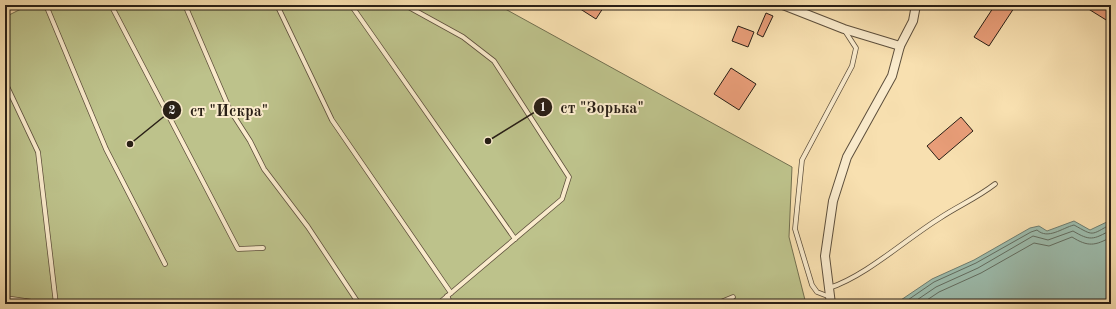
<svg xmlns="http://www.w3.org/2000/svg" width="1116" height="309" font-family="'Old Standard TT',serif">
<rect width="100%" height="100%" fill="#f8e0b0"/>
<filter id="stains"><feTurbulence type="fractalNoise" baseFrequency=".005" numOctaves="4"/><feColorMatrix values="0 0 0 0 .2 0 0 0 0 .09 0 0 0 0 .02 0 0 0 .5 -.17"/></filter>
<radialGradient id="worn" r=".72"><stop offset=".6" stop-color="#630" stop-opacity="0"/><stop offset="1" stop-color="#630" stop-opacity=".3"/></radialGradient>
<!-- green -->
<path fill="#bdc28b" stroke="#737050" d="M29 5H498L792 167 789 237 805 300 794 302V304H5V17Z"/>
<!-- water -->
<path fill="#9dbdae" stroke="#6f7e71" d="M1111 220V304H895L932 279 974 260 1030 228 1039 226 1047 231 1074 221 1090 230Z"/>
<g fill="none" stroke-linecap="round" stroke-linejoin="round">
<!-- shore -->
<g stroke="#636e62" stroke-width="1">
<path d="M902 304 934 282 976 263 1031 232 1037 230C1048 240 1062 228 1074 225 1094 236 1090 236 1111 224"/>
<path d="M911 304 936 287 978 268 1033 236 1048 240 1073 231C1090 241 1093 240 1111 230"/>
<path d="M921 304 939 292 981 273 1034 243 1049 246 1072 237C1088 247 1095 246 1111 237"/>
</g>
</g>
<!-- building -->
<g fill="#e89d78" stroke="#291f16">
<path d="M574 5H605L596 19Z"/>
<path d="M995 5H1016L989 46 974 37Z"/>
<path d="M1082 5H1111V23Z"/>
<path d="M766 13 773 16 763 37 757 34Z"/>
<path d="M738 26 754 32 748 47 732 41Z"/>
<path d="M731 68 756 84 739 110 714 94Z"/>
<path d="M961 117 973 131 939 160 927 146Z"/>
</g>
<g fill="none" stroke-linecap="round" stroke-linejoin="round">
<defs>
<g id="lane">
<path d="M46 5 106 149 165 264"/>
<path d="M111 5 238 249 263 248"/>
<path d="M185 5 230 110 250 141 264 169 308 227 359 304"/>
<path d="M277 5 332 120 451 293"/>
<path d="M351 5 515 239"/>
<path d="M405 5 463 37 494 61 569 177 562 199 438 304"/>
<path d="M5 82 38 152 56 304"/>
<path d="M829 288C866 276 906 239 940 218 958 206 977 198 995 184"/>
<path d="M447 296 451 304"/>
<path d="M830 297 817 292 812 285 795 229 802 160 852 66 856 48 845 31"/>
<path d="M5 298 47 304"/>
<path d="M716 304 733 297"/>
</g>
<g id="street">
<path d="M783 5 844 29 900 46"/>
<path d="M5 7 9 5"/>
<path d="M831 304 825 256 833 201 847 157 892 76 900 46 913 21 916 5"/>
</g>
</defs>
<!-- lane casing -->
<use href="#lane" stroke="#5d4f3c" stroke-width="5.5"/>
<!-- street casing -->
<use href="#street" stroke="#5d4f3c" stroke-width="10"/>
<!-- lane -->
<use href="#lane" stroke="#faebcc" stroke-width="4"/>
<!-- street -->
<use href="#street" stroke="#faebcc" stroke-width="8"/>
</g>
<!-- callouts -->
<path fill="none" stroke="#291f16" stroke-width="1.5" d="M488 141L543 107M130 144L172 110"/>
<g fill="#291f16" stroke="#faebcc" stroke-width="1.5">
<circle cx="488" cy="141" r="4"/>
<circle cx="130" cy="144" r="4"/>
<circle cx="543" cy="107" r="10"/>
<circle cx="172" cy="110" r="10"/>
</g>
<g font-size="12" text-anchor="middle" font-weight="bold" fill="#fff">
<text x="543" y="111">1</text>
<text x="172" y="114">2</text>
</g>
<g font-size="16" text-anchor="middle" font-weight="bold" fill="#291f16" stroke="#faebcc" stroke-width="4" stroke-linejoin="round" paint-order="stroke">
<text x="602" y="113">ст "Зорька"</text>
<text x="229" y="116">ст "Искра"</text>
</g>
<!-- margin -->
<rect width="1116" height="309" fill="none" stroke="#f8e0b0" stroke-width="20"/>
<rect x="6" y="6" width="1104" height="297" fill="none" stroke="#291f16" stroke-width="2"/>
<rect x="10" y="10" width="1096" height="289" fill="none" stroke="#291f16"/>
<rect width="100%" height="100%" filter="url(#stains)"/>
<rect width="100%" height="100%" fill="url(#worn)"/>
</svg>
